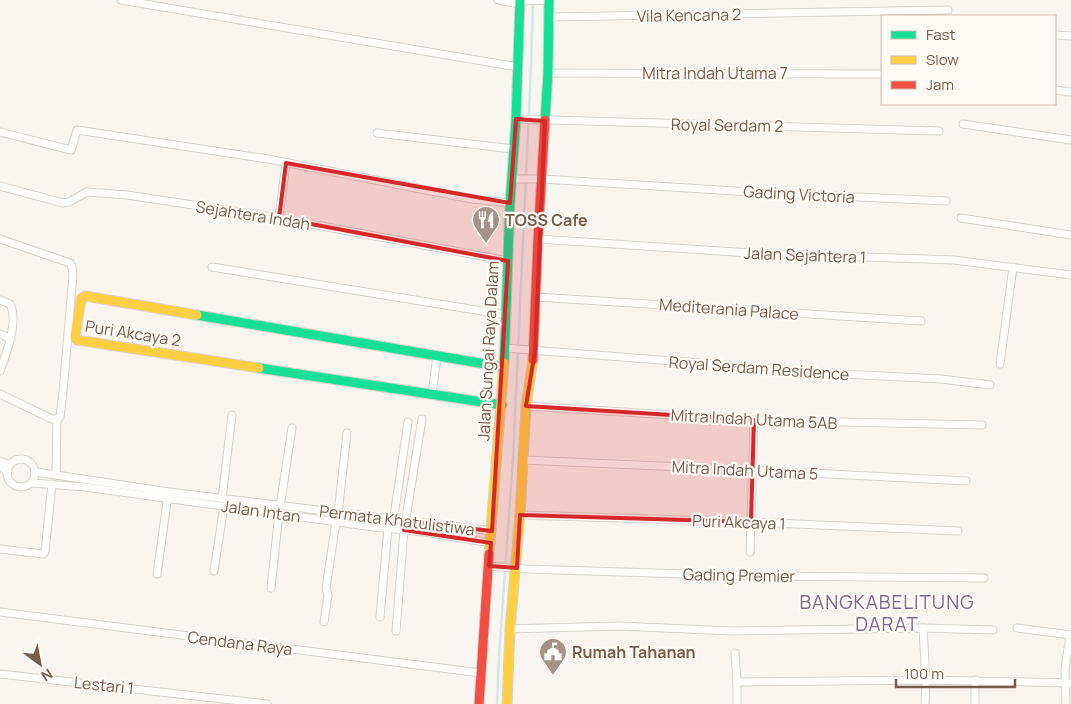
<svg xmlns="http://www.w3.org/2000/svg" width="1071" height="704" font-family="Manrope,sans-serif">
<rect width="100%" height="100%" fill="#f9f5f0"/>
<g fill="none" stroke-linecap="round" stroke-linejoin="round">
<!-- stream -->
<path stroke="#d0e8ea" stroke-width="2.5" d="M497 704 499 655 513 459 531 66 533 1"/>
<defs>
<g id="street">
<path d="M121 0 518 67"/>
<path d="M498 0 520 4"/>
<path d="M520 1 549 0"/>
<path d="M550 17 948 10"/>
<path d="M1055 35 1071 36"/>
<path d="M548 73 882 74"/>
<path d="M1055 90 1071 92"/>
<path d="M516 119 939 131"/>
<path d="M963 124 1071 140"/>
<path d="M0 132 71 150 77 130 268 159 472 199 510 203"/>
<path d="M377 133 513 149"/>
<path d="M511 179H542L751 192 946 201"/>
<path d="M0 186 63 203 69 202 87 192 127 195 279 218 508 261"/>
<path d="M279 218 286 163"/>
<path d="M961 218 1071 235"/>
<path d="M0 239 70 263 72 267 73 275 63 392 60 417 57 419H52L0 394"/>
<path d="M538 239 750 253 954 260 1071 275"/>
<path d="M212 267 507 315"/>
<path d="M536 297 921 321"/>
<path d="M0 300 10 304C19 321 6 355 0 371"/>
<path d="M0 334 11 339"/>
<path d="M505 348 843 374 941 379 990 385"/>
<path d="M1000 364 1013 267"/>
<path d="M432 394 437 356"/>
<path d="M526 406 754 420 982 425"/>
<circle cx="21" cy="473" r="14"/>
<path d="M523 460 751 470 966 481"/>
<path d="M0 461 10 465"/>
<path d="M0 467 8 471"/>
<path d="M36 472 169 492 492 531"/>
<path d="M56 475 57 419"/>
<path d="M32 483 85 487 374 527 425 532 491 543"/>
<path d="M222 498 232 415"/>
<path d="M338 513 347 433"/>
<path d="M520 515 751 522 958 531"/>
<path d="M393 523 408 422"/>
<path d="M0 549 43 554 45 552 52 484"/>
<path d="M750 552 754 420"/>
<path d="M489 566 526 569 750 576 984 578"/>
<path d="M214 571 224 506"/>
<path d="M157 574 168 495"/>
<path d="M271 588 279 513 292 428"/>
<path d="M0 612 481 673"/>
<path d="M380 617 388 528"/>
<path d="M324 622 328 595 326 588 336 522"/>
<path d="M923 628 926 680 925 704"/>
<path d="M1017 628 1071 635"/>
<path d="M510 629 618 626 733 631 923 628 993 630"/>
<path d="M396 631 404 530 422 419"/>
<path d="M735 653 737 682"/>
<path d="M0 674 267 704"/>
<path d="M975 680V704"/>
<path d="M737 704V682L926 680 1071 683"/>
<path d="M1066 704 1065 669 1070 635"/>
</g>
<g id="fast">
<path d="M545 120 548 73 549 0"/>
<path d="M197 315 503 367"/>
<path d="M504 363 510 203 516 119 520 0"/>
<path d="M259 368 502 405"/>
</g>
<g id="slow">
<path d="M197 315 85 296 81 299 75 337 77 340 259 368"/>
<path d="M489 554 504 363"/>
<path d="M507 704 510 629 520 515 526 406 533 360"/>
</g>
<g id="jam">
<path d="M533 360 538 239 545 120"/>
<path d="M479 704 489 554"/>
</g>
</defs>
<!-- street casing -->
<use href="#street" stroke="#d7d1cb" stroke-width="9"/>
<!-- fast casing -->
<use href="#fast" stroke="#d9d2cb" stroke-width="11"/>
<!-- slow casing -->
<use href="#slow" stroke="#d9d2cb" stroke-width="11"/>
<!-- jam casing -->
<use href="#jam" stroke="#d9d2cb" stroke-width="11"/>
<!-- street -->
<use href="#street" stroke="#fefefd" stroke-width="7"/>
<!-- fast -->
<use href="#fast" stroke="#16e098" stroke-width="9"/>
<!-- slow -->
<use href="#slow" stroke="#ffcf43" stroke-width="9"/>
<!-- jam -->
<use href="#jam" stroke="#f24e42" stroke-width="9"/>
</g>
<!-- marked area -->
<path fill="#d62828" fill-opacity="0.2" stroke="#d62828" stroke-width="4" stroke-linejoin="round" d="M516 119 545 121 535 351 526 406 754 420 751 522 520 515 517 568 489 566 491 543 404 530 405 521 492 531 508 261 279 218 286 163 510 203Z"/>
<!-- icons -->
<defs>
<symbol id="restaurant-pin" viewBox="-11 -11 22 30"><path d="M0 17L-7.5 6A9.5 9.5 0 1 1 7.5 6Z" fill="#a69286" stroke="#fffaf3"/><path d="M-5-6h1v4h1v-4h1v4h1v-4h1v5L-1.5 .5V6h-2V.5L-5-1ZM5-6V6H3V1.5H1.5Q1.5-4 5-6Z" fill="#fff"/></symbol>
<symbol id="civic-pin" viewBox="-11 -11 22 30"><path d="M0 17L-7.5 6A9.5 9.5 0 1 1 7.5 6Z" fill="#a69286" stroke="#fffaf3"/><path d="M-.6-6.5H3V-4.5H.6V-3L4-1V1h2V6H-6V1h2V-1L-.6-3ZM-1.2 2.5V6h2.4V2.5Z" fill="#fff"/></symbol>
</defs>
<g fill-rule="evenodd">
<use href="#restaurant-pin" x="470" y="204" width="32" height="43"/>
<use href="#civic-pin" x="537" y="636" width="32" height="43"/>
</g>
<g text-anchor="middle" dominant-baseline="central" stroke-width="4.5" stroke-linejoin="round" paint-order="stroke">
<!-- street labels -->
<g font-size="16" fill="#7a5c4d" stroke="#fffaf3">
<text transform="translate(689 15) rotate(-1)">Vila Kencana 2</text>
<text x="715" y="73">Mitra Indah Utama 7</text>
<text transform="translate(727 125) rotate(1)">Royal Serdam 2</text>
<text transform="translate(799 194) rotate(3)">Gading Victoria</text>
<text transform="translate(253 215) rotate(9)">Sejahtera Indah</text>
<text transform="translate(805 255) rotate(2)">Jalan Sejahtera 1</text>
<text transform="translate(729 309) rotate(4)">Mediterania Palace</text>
<text transform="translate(133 333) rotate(9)">Puri Akcaya 2</text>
<text transform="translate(488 351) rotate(-87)">Jalan Sungai Raya Dalam</text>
<text transform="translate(759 368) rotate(4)">Royal Serdam Residence</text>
<text transform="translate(754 419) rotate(3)">Mitra Indah Utama 5AB</text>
<text transform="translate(745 470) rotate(3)">Mitra Indah Utama 5</text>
<text transform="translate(261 511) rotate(8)">Jalan Intan</text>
<text transform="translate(397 520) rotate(7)">Permata Khatulistiwa</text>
<text transform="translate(739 522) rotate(2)">Puri Akcaya 1</text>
<text transform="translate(739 575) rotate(1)">Gading Premier</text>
<text transform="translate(240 643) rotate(7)">Cendana Raya</text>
<text transform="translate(104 685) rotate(6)">Lestari 1</text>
</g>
<!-- poi labels -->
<g font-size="16" font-weight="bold" fill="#7a5c4d" stroke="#fffaf3" text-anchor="start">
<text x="505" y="220">TOSS Cafe</text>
<text x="572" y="652">Rumah Tahanan</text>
</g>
<!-- quarter labels -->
<g font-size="19" letter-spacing="1" fill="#846695" stroke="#fffaf3">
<text x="887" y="602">BANGKABELITUNG<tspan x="887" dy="22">DARAT</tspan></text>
</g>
</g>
<!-- legend -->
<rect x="881" y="15" width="175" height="90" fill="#fffaf3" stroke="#cabbb1"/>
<rect x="891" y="31" width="25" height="8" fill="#16e098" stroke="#cabbb1"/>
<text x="926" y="40" font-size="15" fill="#7a5c4d">Fast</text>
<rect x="891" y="56" width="25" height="8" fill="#ffcf43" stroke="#cabbb1"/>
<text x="926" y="65" font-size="15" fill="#7a5c4d">Slow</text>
<rect x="891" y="81" width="25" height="8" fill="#f24e42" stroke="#cabbb1"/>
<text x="926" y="90" font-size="15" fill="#7a5c4d">Jam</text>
<!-- north arrow -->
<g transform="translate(40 664) rotate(148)" stroke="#fffaf3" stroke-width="4" paint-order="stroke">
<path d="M0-4L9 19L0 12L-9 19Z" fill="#7a5c4d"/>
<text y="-8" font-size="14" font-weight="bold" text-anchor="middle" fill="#7a5c4d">N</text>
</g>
<!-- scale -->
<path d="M896 679v8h119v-8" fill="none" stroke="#7a5c4d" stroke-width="2.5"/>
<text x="904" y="679" font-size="15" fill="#7a5c4d" stroke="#fffaf3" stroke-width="4" paint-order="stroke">100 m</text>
</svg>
